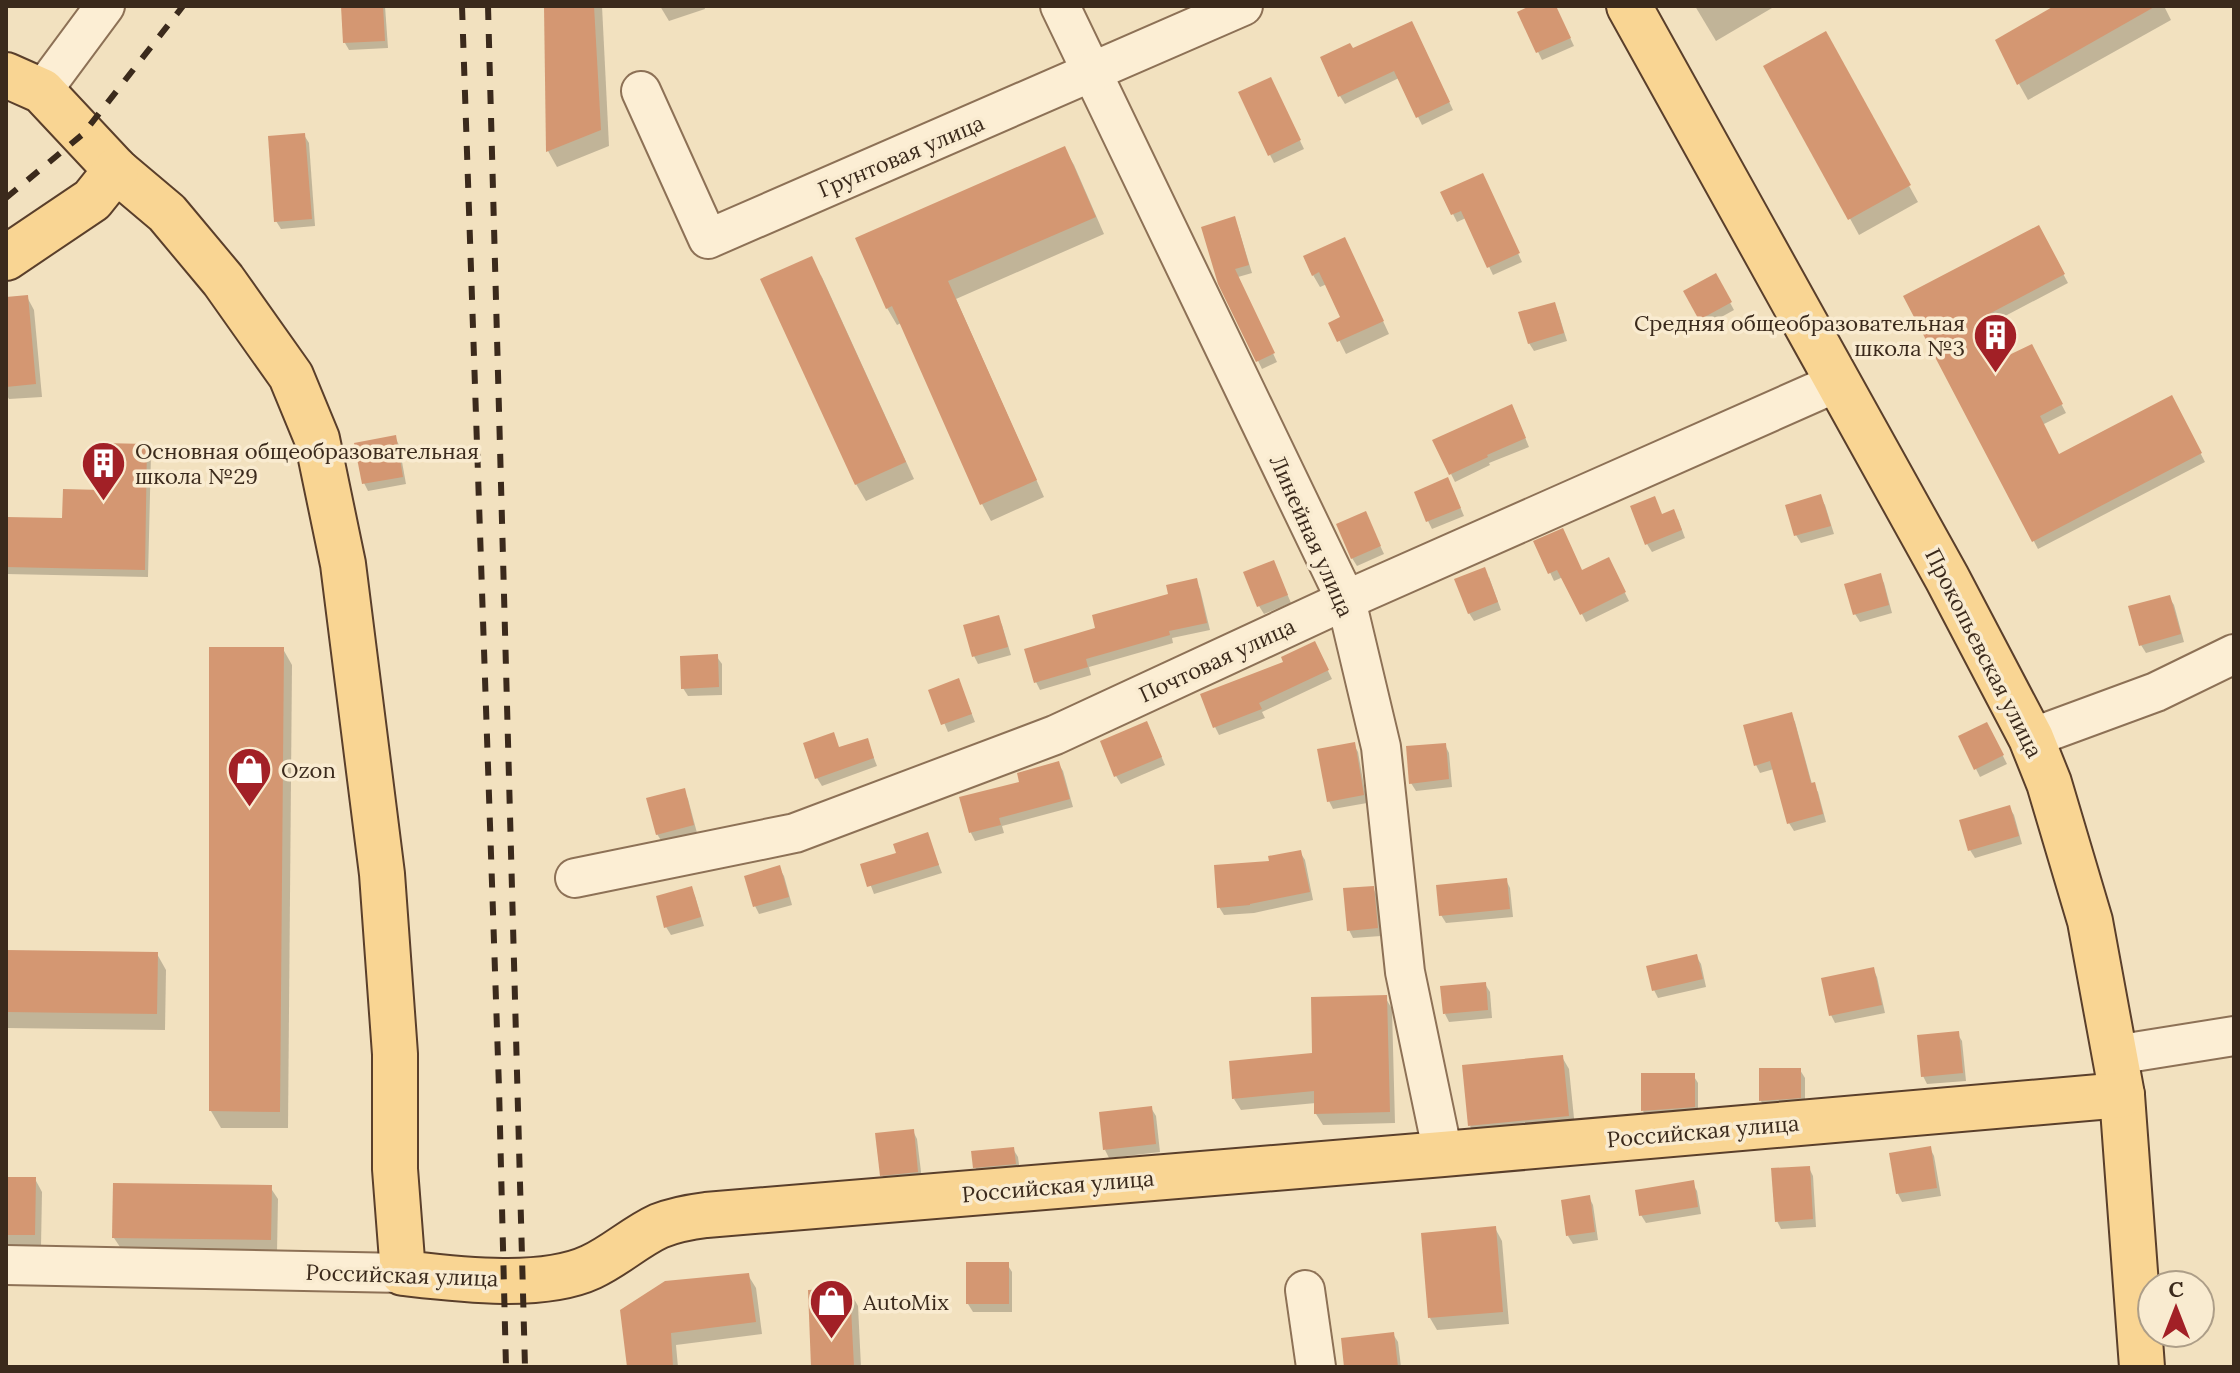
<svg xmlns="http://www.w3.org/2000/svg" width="2240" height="1373" font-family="Lora,serif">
<rect width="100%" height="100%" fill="#f2e1bf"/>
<!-- shadow -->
<g fill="#0003">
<path d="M343 6H385L388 48 349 50 345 43Z"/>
<path d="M546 6H602L609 146 557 167 548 151Z"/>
<path d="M660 6H704L705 9 669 21Z"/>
<path d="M1535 6H1555L1574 46 1542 60 1519 13Z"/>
<path d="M1695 6H1771L1772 8 1716 41Z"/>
<path d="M2058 6H2164L2171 20 2028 100 2019 84Z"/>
<path d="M1416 31 1453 110 1422 125 1399 78 1345 104 1340 96 1352 51Z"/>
<path d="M1825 34 1918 202 1859 235 1766 66Z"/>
<path d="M1274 87 1304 149 1274 163 1240 93Z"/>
<path d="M304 135 309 143 315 226 281 229 276 221Z"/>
<path d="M1064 148 1074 165 1104 234 956 299 1044 497 991 521 982 504 901 323 897 325 887 308Z"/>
<path d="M1486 183 1522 262 1493 275 1466 218 1457 222 1453 214Z"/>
<path d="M1234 219 1238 227 1252 273 1238 277 1277 362 1262 369 1220 283Z"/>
<path d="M2039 228 2068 283 1990 324 2008 358 2031 346 2066 413 2042 425 2059 456 2171 397 2205 462 2038 549 1906 297Z"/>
<path d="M1351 252 1389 334 1346 354 1331 324 1343 318 1327 284 1320 287 1313 275Z"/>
<path d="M821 275 914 479 866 501 856 484Z"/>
<path d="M1715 275 1734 310 1705 326 1686 292Z"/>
<path d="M27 297 34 310 42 397 9 399 6 394V299Z"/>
<path d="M1554 304 1558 312 1567 341 1534 351 1529 343Z"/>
<path d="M1516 415 1529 447 1489 463 1490 465 1455 482 1451 474Z"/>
<path d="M395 437 399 445 406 484 368 491 364 483Z"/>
<path d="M146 446 151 454 148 577 6 574V519L64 520 104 492Z"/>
<path d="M1452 488 1464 516 1432 529 1428 521Z"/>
<path d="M1820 497 1825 505 1834 534 1801 543 1796 535Z"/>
<path d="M1662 516 1678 519 1685 538 1652 552 1647 544Z"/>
<path d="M1369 522 1384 554 1357 566 1352 558Z"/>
<path d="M1536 542 1582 573 1608 559 1629 601 1586 622 1563 577 1554 581Z"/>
<path d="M1277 570 1291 603 1264 614 1259 606Z"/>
<path d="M1880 576 1884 583 1892 613 1860 622 1855 614Z"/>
<path d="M1489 577 1501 610 1474 621 1469 613Z"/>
<path d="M1196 581 1200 589 1210 630 1172 638 1173 643 1089 667 1091 675 1040 690 1036 682 1098 629 1170 595Z"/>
<path d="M2169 597 2174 605 2184 642 2146 653 2141 645Z"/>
<path d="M998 617 1002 625 1011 655 978 664 974 656Z"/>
<path d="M283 649 292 665 288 1128H221L211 1111Z"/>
<path d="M1318 651 1332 679 1262 712 1265 718 1219 735 1215 727 1286 663Z"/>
<path d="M717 657 722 664V695L688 696 683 688Z"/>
<path d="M962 689 975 722 948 732 931 691Z"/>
<path d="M1791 715 1795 722 1812 784 1818 792 1826 822 1794 831 1789 823 1774 769 1760 773 1756 765Z"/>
<path d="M1151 732 1165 765 1121 784 1116 776Z"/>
<path d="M1991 732 2007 764 1980 777 1976 769Z"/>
<path d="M867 740 877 766 822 786 817 778Z"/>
<path d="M1354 745 1358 752 1367 803 1333 809 1329 801Z"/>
<path d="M1445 745 1449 753 1452 787 1416 791 1411 783Z"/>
<path d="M1058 763 1063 771 1073 807 1002 826 1004 833 975 841 971 833 962 798 1022 783Z"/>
<path d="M684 791 688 799 697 833 662 842 657 834Z"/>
<path d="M2009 807 2014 815 2022 844 1975 858 1970 850 1962 821Z"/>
<path d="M927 835 942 873 874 894 863 865 899 854Z"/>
<path d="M1300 852 1305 860 1313 900 1254 913 1224 915 1219 907 1272 862Z"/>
<path d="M779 868 784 876 792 905 759 914 755 906Z"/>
<path d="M1506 880 1510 888 1513 917 1446 923 1441 915Z"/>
<path d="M691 888 695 896 704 926 671 935 666 927Z"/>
<path d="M1373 888 1377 896 1381 936 1353 938 1349 930Z"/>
<path d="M6 952 157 954 166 970 165 1030 6 1028Z"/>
<path d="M1696 956 1701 964 1706 987 1658 998 1654 990Z"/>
<path d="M1873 969 1877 977 1885 1013 1835 1023 1831 1015Z"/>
<path d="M1485 984 1490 992 1492 1018 1449 1022 1445 1014Z"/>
<path d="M1385 997 1392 1009 1395 1123 1323 1125 1316 1114V1103L1241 1110 1234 1099 1314 1055Z"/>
<path d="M1957 1033 1962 1041 1966 1081 1927 1084 1923 1076Z"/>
<path d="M1562 1057 1569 1069 1575 1128 1477 1138 1470 1126Z"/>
<path d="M1761 1070H1800L1805 1078V1105L1766 1109 1761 1101Z"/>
<path d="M1693 1075 1698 1083V1115L1647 1119 1643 1111Z"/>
<path d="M1151 1108 1156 1116 1160 1152 1109 1158 1105 1150Z"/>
<path d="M913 1131 917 1139 922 1180 887 1183 882 1175Z"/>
<path d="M1930 1148 1934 1156 1941 1196 1902 1202 1898 1194 1891 1154Z"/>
<path d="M1013 1149 1018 1157 1020 1172 980 1175 975 1167Z"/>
<path d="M1809 1168 1813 1176 1816 1227 1781 1229 1777 1221Z"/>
<path d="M6 1179H35L42 1192 41 1247H6Z"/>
<path d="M1692 1183 1697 1191 1701 1214 1646 1223 1641 1215Z"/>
<path d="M270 1187 278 1199 277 1252 122 1250 114 1238Z"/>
<path d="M1589 1197 1593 1205 1598 1240 1573 1244 1568 1236Z"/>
<path d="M1495 1228 1502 1241 1509 1324 1437 1330 1430 1318Z"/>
<path d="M1007 1264 1012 1272V1312H973L968 1304Z"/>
<path d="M748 1275 756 1288 762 1334 676 1345 678 1367H629L622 1311Z"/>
<path d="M849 1290 858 1306 861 1367H813Z"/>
<path d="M1393 1334 1398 1342 1401 1367H1346Z"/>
</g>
<!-- building -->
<g fill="#d49772">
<path d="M341 6H383L385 41 343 43Z"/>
<path d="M544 6H594L601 130 546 152Z"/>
<path d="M1530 6H1556L1571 38 1536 53 1517 12Z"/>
<path d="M2054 6H2156L2017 85 1995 40Z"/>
<path d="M1412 21 1450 102 1416 118 1394 71 1338 97 1320 57 1350 43 1353 48Z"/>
<path d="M1826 31 1911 185 1848 220 1763 66Z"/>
<path d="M1271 77 1301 140 1268 156 1238 92Z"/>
<path d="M305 133 312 219 274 222 268 136Z"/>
<path d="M1065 146 1096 217 948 281 1037 480 980 505 892 306 886 309 855 238Z"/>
<path d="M1483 173 1520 253 1487 268 1461 211 1451 215 1440 192Z"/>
<path d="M1235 216 1249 265 1235 269 1275 353 1256 362 1218 284 1201 227Z"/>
<path d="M2039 225 2065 274 1987 315 2009 355 2032 344 2063 404 2040 416 2059 454 2172 395 2202 453 2032 542 1903 296Z"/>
<path d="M1345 237 1384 321 1337 342 1328 323 1340 317 1319 272 1312 276 1303 256Z"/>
<path d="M812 256 906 462 855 485 760 279Z"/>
<path d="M1716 273 1732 302 1699 320 1683 291Z"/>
<path d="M28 295 36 384 6 387V297Z"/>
<path d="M1555 302 1564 333 1528 344 1518 312Z"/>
<path d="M1512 404 1526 438 1487 455 1488 457 1449 475 1432 440Z"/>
<path d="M396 435 403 477 362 484 354 443Z"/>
<path d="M103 443 147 444 145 570 6 567V517L62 518 63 489 102 490Z"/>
<path d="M1448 477 1461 508 1426 522 1414 492Z"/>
<path d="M1821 494 1831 526 1794 536 1785 505Z"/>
<path d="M1655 496 1662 514 1674 509 1682 530 1645 545 1630 506Z"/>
<path d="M1366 511 1381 546 1351 559 1336 524Z"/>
<path d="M1563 528 1582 570 1609 557 1626 592 1580 615 1557 570 1548 574 1533 541Z"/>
<path d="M1274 560 1288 595 1257 607 1243 572Z"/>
<path d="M1485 567 1498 602 1468 614 1454 579Z"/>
<path d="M1881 573 1889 605 1853 615 1844 584Z"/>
<path d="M1197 578 1207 623 1169 631 1170 635 1086 659 1088 667 1034 683 1024 649 1095 628 1092 615 1168 594 1166 585Z"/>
<path d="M2170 595 2181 634 2139 646 2128 606Z"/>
<path d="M999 615 1008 647 972 657 963 625Z"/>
<path d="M1315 641 1329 670 1259 703 1262 709 1213 728 1200 694 1283 662 1281 657Z"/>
<path d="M209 647H284L280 1112 209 1111Z"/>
<path d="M718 654 719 687 681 689 680 656Z"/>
<path d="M959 678 972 714 941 725 928 690Z"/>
<path d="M1792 712 1811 783 1815 782 1823 814 1787 824 1770 761 1754 766 1743 725Z"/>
<path d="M1147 721 1162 757 1114 777 1100 741Z"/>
<path d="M1987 722 2004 755 1974 770 1958 736Z"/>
<path d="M834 732 839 747 868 738 874 758 815 779 803 743Z"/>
<path d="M1355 742 1364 795 1327 802 1317 749Z"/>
<path d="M1446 743 1449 779 1409 784 1406 746Z"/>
<path d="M1059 761 1070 799 999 818 1001 825 969 833 959 797 1019 782 1017 773Z"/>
<path d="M685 788 694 825 656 835 646 798Z"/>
<path d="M2010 805 2019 836 1968 851 1959 820Z"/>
<path d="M928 832 939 865 867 887 860 864 896 853 893 844Z"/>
<path d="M1301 850 1310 892 1250 904V905L1217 908 1214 865 1269 861 1268 856Z"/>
<path d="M780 865 789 897 753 907 744 876Z"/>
<path d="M1507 878 1510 909 1439 916 1436 885Z"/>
<path d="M692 886 701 917 664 928 656 896Z"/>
<path d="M1374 886 1378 928 1347 931 1343 888Z"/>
<path d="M6 950 158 952 157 1014 6 1012Z"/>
<path d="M1697 954 1703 979 1652 991 1646 966Z"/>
<path d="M1874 967 1882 1005 1829 1016 1821 978Z"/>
<path d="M1486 982 1488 1010 1443 1014 1440 986Z"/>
<path d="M1387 995 1390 1112 1314 1114V1091L1232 1099 1229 1061 1312 1053 1311 997Z"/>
<path d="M1959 1031 1963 1073 1921 1077 1917 1035Z"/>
<path d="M1563 1055 1569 1116 1468 1126 1462 1065Z"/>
<path d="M1759 1068H1801V1098L1759 1101Z"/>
<path d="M1641 1073H1695V1107L1641 1111Z"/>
<path d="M1152 1106 1156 1144 1103 1150 1099 1112Z"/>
<path d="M914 1129 918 1172 880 1176 875 1133Z"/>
<path d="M1931 1146 1937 1188 1896 1194 1889 1153Z"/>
<path d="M1014 1147 1016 1164 973 1168 971 1151Z"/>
<path d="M1810 1166 1813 1219 1775 1222 1771 1168Z"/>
<path d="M6 1177H36L35 1235H6Z"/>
<path d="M1694 1180 1698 1207 1639 1216 1635 1190Z"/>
<path d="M113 1183 272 1185 271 1240 112 1238Z"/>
<path d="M1590 1195 1595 1232 1566 1236 1561 1200Z"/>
<path d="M1496 1226 1503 1312 1428 1318 1421 1233Z"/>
<rect x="966" y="1262" width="43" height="42"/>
<path d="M749 1273 756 1322 671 1333 673 1367H627L620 1310 665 1281Z"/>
<path d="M850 1288 854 1367H811L808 1290Z"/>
<path d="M1394 1332 1398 1367H1344L1341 1338Z"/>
</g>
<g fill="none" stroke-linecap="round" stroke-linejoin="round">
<defs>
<g id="minor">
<path d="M1060 6 1346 600 1381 747 1405 972 1443 1154"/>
<path d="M42 91 105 6"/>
<path d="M641 91 708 239 1243 6"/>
<path d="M2031 738 2156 692 2234 654"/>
<path d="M575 878 795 833 1055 735 1346 600 1838 382"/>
<path d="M2115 1055 2234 1036"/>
<path d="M6 1265 403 1273"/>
<path d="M1305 1290 1316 1367"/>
</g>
<g id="major">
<path d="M1629 6 1947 578 2031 738 2049 783 2090 921 2122 1095 2142 1367"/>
<path d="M6 75 42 91 116 170 167 213 223 280 291 376 317 439 343 564 382 874 395 1054V1169L403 1273C456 1279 542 1290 591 1267 615 1256 635 1237 659 1226 674 1220 690 1217 706 1215L1443 1154 2122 1095"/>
<path d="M6 258 92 200 116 170"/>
</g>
</defs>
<!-- minor casing -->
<use href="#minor" stroke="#8d7156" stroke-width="42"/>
<!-- major casing -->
<use href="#major" stroke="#5a3f2b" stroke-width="48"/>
<!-- minor -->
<use href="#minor" stroke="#fceed4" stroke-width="38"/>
<!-- major -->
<use href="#major" stroke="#f9d593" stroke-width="44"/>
<!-- rail -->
<g stroke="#3b2a1c" stroke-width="6" stroke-dasharray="14 14" stroke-linecap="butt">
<path d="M462 6 499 1088 506 1367"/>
<path d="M488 6 525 1367"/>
<path d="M6 198 83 134 183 6"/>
</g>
</g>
<!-- icons -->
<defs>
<symbol id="building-pin" viewBox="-11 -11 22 30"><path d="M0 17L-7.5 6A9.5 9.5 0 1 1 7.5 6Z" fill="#a22026" stroke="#f9ebd0"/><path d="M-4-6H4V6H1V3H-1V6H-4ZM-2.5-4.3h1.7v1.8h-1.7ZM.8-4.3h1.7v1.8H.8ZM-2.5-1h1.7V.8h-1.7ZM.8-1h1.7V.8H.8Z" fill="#fff"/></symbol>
<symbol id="shop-pin" viewBox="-11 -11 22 30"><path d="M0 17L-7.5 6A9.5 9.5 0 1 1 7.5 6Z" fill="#a22026" stroke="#f9ebd0"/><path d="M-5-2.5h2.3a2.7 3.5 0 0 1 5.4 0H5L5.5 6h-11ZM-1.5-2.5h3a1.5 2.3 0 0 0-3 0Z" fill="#fff"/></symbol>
</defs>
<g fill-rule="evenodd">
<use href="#building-pin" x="1970" y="310" width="51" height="69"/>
<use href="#building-pin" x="78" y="438" width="51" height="69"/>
<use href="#shop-pin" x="224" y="744" width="51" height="69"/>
<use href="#shop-pin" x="806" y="1276" width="51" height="69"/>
</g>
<g text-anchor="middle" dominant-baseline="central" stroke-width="7" stroke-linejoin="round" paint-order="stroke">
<!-- street labels -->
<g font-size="22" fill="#3b2a1c" stroke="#f9ebd0">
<text transform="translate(901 156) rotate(-23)">Грунтовая улица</text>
<text transform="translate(1312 536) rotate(66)">Линейная улица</text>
<text transform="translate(1984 653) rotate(63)">Прокопьевская улица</text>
<text transform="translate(1217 660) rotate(-25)">Почтовая улица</text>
<text transform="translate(1703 1131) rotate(-5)">Российская улица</text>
<text transform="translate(1058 1186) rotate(-5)">Российская улица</text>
<text transform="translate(402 1275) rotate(2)">Российская улица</text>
</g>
<!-- poi labels -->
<g font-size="22" fill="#3b2a1c" stroke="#f9ebd0" text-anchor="start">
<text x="1965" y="323" text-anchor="end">Средняя общеобразовательная<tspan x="1965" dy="25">школа №3</tspan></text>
<text x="135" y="451">Основная общеобразовательная<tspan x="135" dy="25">школа №29</tspan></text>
<text x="281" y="770">Ozon</text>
<text x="863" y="1302">AutoMix</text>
</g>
</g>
<!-- border -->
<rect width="2240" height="1373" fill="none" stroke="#3b2a1c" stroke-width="16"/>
<!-- north arrow -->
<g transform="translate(2176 1309)"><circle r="38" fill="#f9ebd0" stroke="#ad9e88" stroke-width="2"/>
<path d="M0-6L14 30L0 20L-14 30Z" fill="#a22026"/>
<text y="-12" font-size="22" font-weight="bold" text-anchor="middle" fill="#3b2a1c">С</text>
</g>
</svg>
